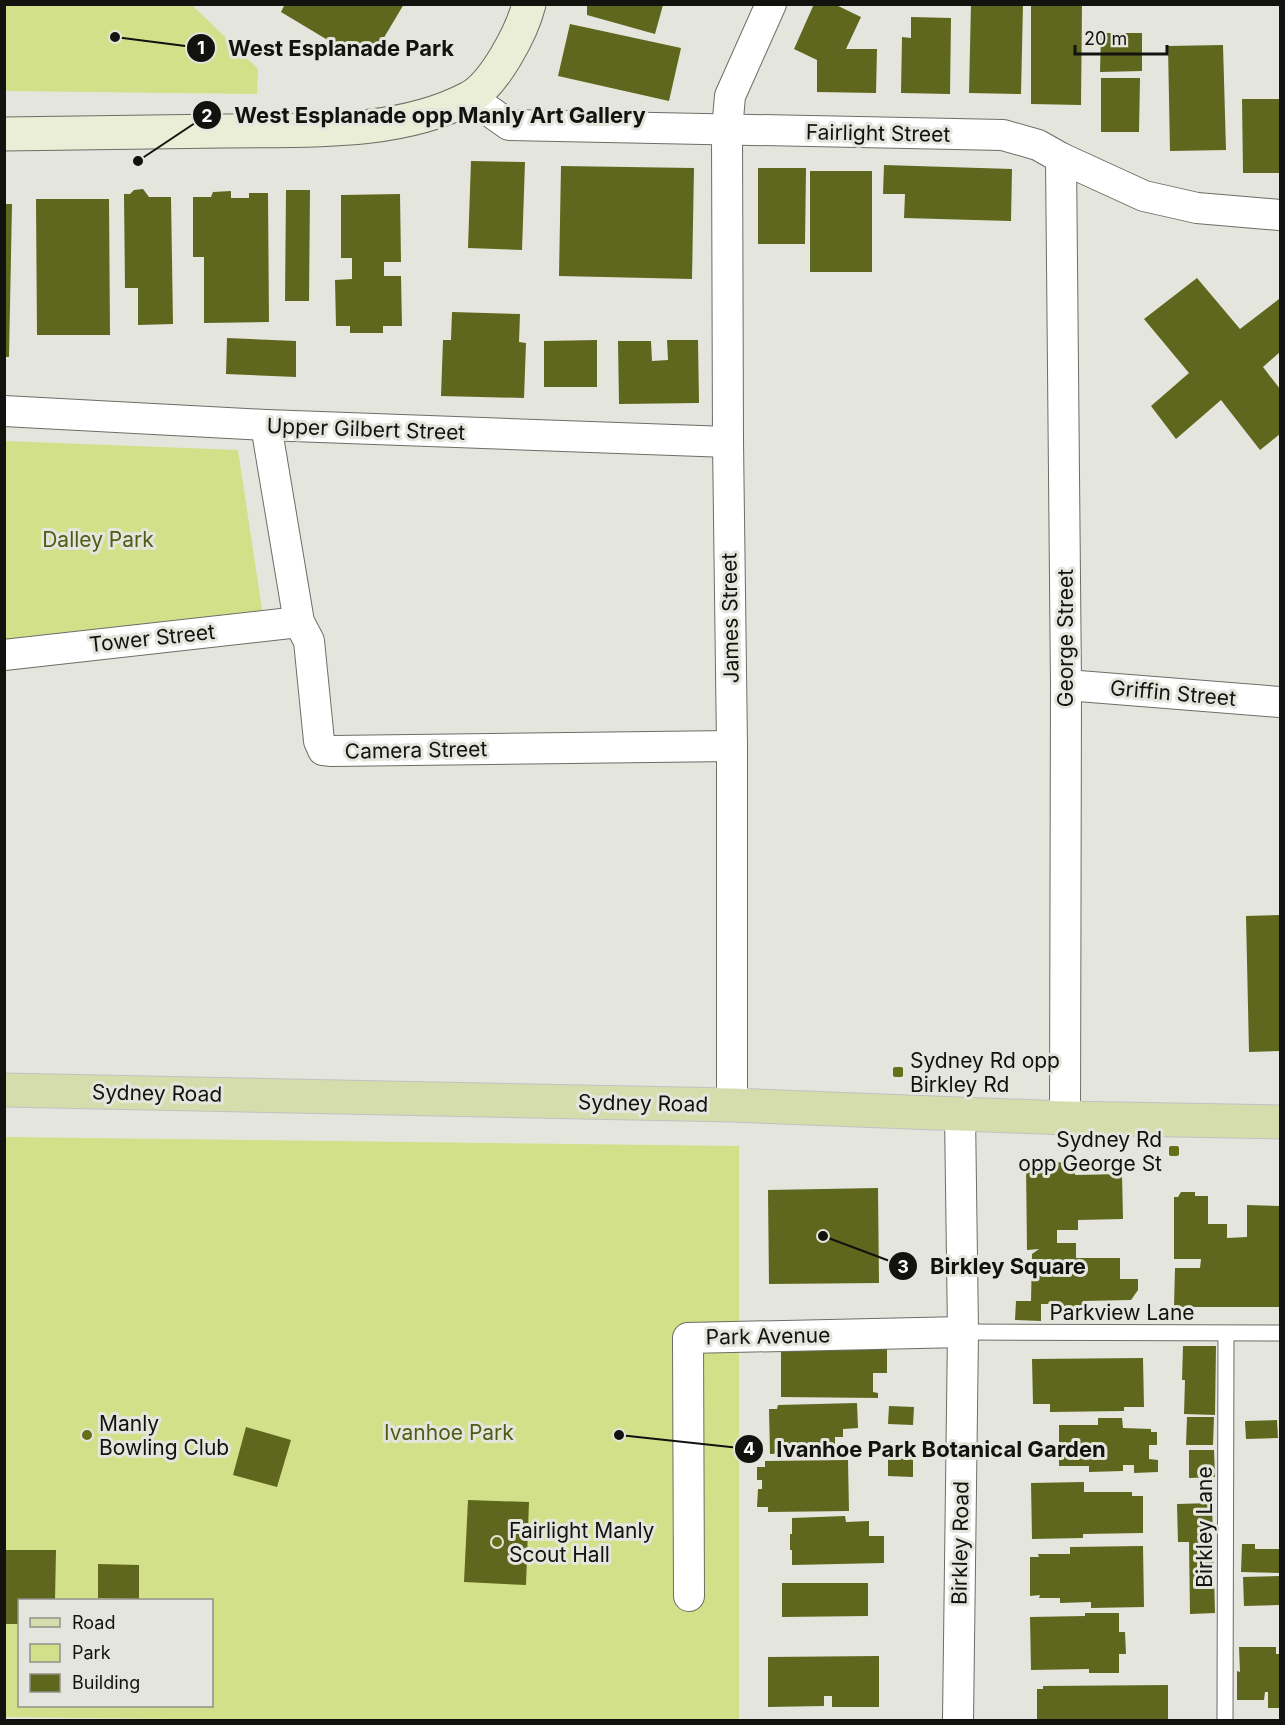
<svg xmlns="http://www.w3.org/2000/svg" width="1285" height="1725" font-family="Inter,sans-serif">
<rect width="100%" height="100%" fill="#e4e6dd"/>
<!-- green -->
<g fill="#d2e08a" fill-rule="evenodd">
<path d="M5 4 192 5 258 69 257 94 5 91Z"/>
<path d="M5 441 238 450 263 616 5 643Z"/>
<path d="M5 1137 739 1146V1720H253L5 1717ZM20 1600H212V1706H20Z"/>
</g>
<!-- building -->
<g fill="#5e671d">
<path d="M285 4H404L376 51 363 44 356 57 281 12Z"/>
<path d="M814 4H834L861 17 846 49H877L876 93 817 92V60L794 49Z"/>
<path d="M971 4H1023L1021 94 969 93Z"/>
<path d="M1031 4H1082L1081 105 1031 104Z"/>
<path d="M587 5H663L655 34 587 15Z"/>
<path d="M911 17 951 18 950 94 901 93 902 37 911 38Z"/>
<path d="M570 24 681 48 669 101 558 76Z"/>
<path d="M1101 33H1142V71L1100 72Z"/>
<path d="M1223 45 1226 150 1170 151 1168 46Z"/>
<path d="M1101 78H1140L1139 132H1101Z"/>
<path d="M1242 99H1280V173H1243Z"/>
<path d="M471 161 525 162 522 250 468 248Z"/>
<path d="M884 165 1012 169 1011 221 904 218 905 194H883Z"/>
<path d="M561 166 694 168 692 279 559 276Z"/>
<path d="M758 168H806L805 244H758Z"/>
<rect x="810" y="171" width="62" height="101"/>
<path d="M143 189 149 197H171L173 324 138 325V288H125L124 194H130L134 190Z"/>
<path d="M286 190H310L309 301H285Z"/>
<path d="M231 191V198H249V193H268L269 322 204 323V257H193V197H211L213 192Z"/>
<path d="M400 194 401 262H384V276H401L402 326H383V333H350V326H336L335 280 352 279V258H341V195Z"/>
<path d="M36 199H109L110 335H37Z"/>
<path d="M4 204H12L9 357H4Z"/>
<path d="M1197 278 1240 329 1279 299 1280 300V352L1263 367 1280 389V434L1260 450 1221 400 1176 439 1151 406 1189 373 1144 319Z"/>
<path d="M452 312 520 314 519 342 526 343 524 398 441 396 443 340H451Z"/>
<path d="M227 338 296 341V377L226 374Z"/>
<path d="M597 340V387H544V341Z"/>
<path d="M667 340H698L699 403 619 404 618 341H651L652 361 668 360Z"/>
<path d="M1280 915V1051L1249 1052 1246 916Z"/>
<path d="M1075 1162V1175L1122 1174 1123 1219 1078 1220V1230H1057V1243H1076V1258H1120V1279H1138V1290L1131 1300 1083 1301V1309H1057L1058 1304H1041V1321L1015 1320 1016 1301H1031L1032 1254 1039 1249 1027 1250 1026 1163Z"/>
<path d="M878 1188 879 1283 769 1284 768 1190Z"/>
<path d="M1181 1192H1195V1196H1208V1224H1227V1238L1247 1237V1205L1280 1206V1307H1174L1175 1268H1200L1201 1259H1174V1197H1178Z"/>
<path d="M1183 1346H1216L1215 1415 1184 1414 1185 1380H1182Z"/>
<path d="M781 1349H887V1373H873V1392L878 1393V1398L781 1397Z"/>
<path d="M1143 1358 1144 1407H1124V1411L1050 1412V1404H1033L1032 1359Z"/>
<path d="M857 1403 858 1428 843 1429V1437H835V1451L770 1454 769 1409H777L778 1405Z"/>
<path d="M889 1406 914 1407 913 1425 888 1424Z"/>
<path d="M1187 1417H1214L1213 1445H1186Z"/>
<path d="M1098 1418H1122L1123 1428 1151 1429V1432H1157V1445H1149V1459L1158 1460V1472L1134 1473V1465H1123V1471L1089 1472V1466H1059V1425H1098Z"/>
<path d="M1277 1420 1278 1438 1246 1439 1245 1421Z"/>
<path d="M246 1427 291 1440 277 1487 233 1475Z"/>
<path d="M1189 1450H1214L1215 1477 1189 1478Z"/>
<path d="M888 1458 913 1459V1477L888 1476Z"/>
<path d="M848 1460 849 1511 768 1512V1507H757L758 1489H762V1480H757V1467H765V1461Z"/>
<path d="M1084 1482V1492H1132V1496H1143V1533L1083 1534V1538L1032 1539 1031 1483Z"/>
<path d="M468 1500 529 1502 526 1585 464 1582Z"/>
<path d="M1212 1503 1215 1613 1190 1614 1189 1542H1178L1177 1504Z"/>
<path d="M845 1516 846 1522 869 1521V1536H884V1563L792 1565V1550H790V1534H792V1518Z"/>
<path d="M1242 1544H1255V1549H1280V1573L1241 1572Z"/>
<path d="M1143 1546 1144 1607 1091 1608V1602L1060 1603V1598H1039L1040 1595 1030 1596V1557H1039L1038 1554H1070V1547Z"/>
<path d="M4 1550H56L55 1600H20V1624H4Z"/>
<path d="M98 1564 139 1565V1599L98 1598Z"/>
<path d="M1279 1576 1280 1605 1244 1606 1243 1577Z"/>
<path d="M782 1583H868V1616L782 1617Z"/>
<path d="M1085 1613H1119V1632H1125L1126 1654H1119V1673H1089V1669L1031 1670 1030 1617 1085 1616Z"/>
<path d="M1239 1647H1276V1654H1280V1708H1268V1692H1265L1264 1700H1237V1671L1240 1672Z"/>
<path d="M879 1656V1707H832V1696H824V1706L768 1707V1657Z"/>
<path d="M1168 1685V1720H1037V1689H1043V1686Z"/>
</g>
<g fill="none" stroke-linecap="round" stroke-linejoin="round">
<defs>
<g id="service">
<path d="M963 1332 1280 1333"/>
<path d="M1225 1720 1226 1334"/>
</g>
<g id="minor">
<path d="M471 98 509 125 1003 135 1038 145 1061 158 1144 196 1197 208 1280 215"/>
<path d="M1061 158 1066 685 1065 1118"/>
<path d="M4 411 266 425 728 442"/>
<path d="M266 425 299 622 309 641 319 741 323 750 332 751 732 746"/>
<path d="M4 655 299 622"/>
<path d="M1066 685 1280 702"/>
<path d="M732 1105V746L728 442 727 130 730 96 771 4"/>
<path d="M689 1596 688 1338 963 1332"/>
<path d="M958 1720 963 1332 960 1113"/>
</g>
<path id="secondary" d="M4 134C77 133 150 132 223 131 302 130 397 136 469 98 494 85 522 32 529 4"/>
<path id="primary" d="M4 1090 732 1105 1065 1118 1280 1122"/>
</defs>
<!-- service casing -->
<use href="#service" stroke="#6c6e66" stroke-width="17"/>
<!-- minor casing -->
<use href="#minor" stroke="#6c6e66" stroke-width="32"/>
<!-- secondary casing -->
<use href="#secondary" stroke="#6c6e66" stroke-width="35"/>
<!-- primary casing -->
<use href="#primary" stroke="#c1c1c1" stroke-width="35"/>
<!-- service -->
<use href="#service" stroke="#fff" stroke-width="15"/>
<!-- minor -->
<use href="#minor" stroke="#fff" stroke-width="30"/>
<!-- secondary -->
<use href="#secondary" stroke="#eaeed6" stroke-width="33"/>
<!-- primary -->
<use href="#primary" stroke="#d6ddad" stroke-width="33"/>
</g>
<!-- markers -->
<g fill="#656f18" stroke="#e4e6dd" stroke-width="2">
<rect x="892" y="1066" width="12" height="12" rx="3"/>
<rect x="1168" y="1145" width="12" height="12" rx="3"/>
<circle cx="87" cy="1435" r="6"/>
<circle cx="497" cy="1542" r="6"/>
</g>
<g text-anchor="middle" dominant-baseline="central" stroke-width="6" stroke-linejoin="round" paint-order="stroke">
<!-- street labels -->
<g font-size="21" fill="#12120f" stroke="#e4e6dd">
<text transform="translate(878 133) rotate(1)">Fairlight Street</text>
<text transform="translate(366 429) rotate(2)">Upper Gilbert Street</text>
<text transform="translate(730 618) rotate(-91)">James Street</text>
<text transform="translate(152 638) rotate(-6)">Tower Street</text>
<text transform="translate(1065 638) rotate(-90)">George Street</text>
<text transform="translate(1173 693) rotate(5)">Griffin Street</text>
<text transform="translate(416 750) rotate(-1)">Camera Street</text>
<text transform="translate(157 1093) rotate(1)">Sydney Road</text>
<text transform="translate(643 1103) rotate(1)">Sydney Road</text>
<text x="1122" y="1312">Parkview Lane</text>
<text transform="translate(768 1336) rotate(-1)">Park Avenue</text>
<text transform="translate(1204 1527) rotate(-90)">Birkley Lane</text>
<text transform="translate(960 1543) rotate(-89)">Birkley Road</text>
</g>
<!-- park labels -->
<g font-size="21" fill="#525b16" stroke="#e4e6dd">
<text x="98" y="539">Dalley Park</text>
<text x="449" y="1432">Ivanhoe Park</text>
</g>
<!-- poi labels -->
<g font-size="21" fill="#12120f" stroke="#e4e6dd" text-anchor="start">
<text x="910" y="1060">Sydney Rd opp<tspan x="910" dy="24">Birkley Rd</tspan></text>
<text x="1162" y="1139" text-anchor="end">Sydney Rd<tspan x="1162" dy="24">opp George St</tspan></text>
<text x="99" y="1423">Manly<tspan x="99" dy="24">Bowling Club</tspan></text>
<text x="509" y="1530">Fairlight Manly<tspan x="509" dy="24">Scout Hall</tspan></text>
</g>
</g>
<!-- callouts -->
<path fill="none" stroke="#12120f" stroke-width="2" d="M115 37L201 48M138 161L207 115M823 1236L903 1266M619 1435L749 1449"/>
<g fill="#12120f" stroke="#e4e6dd" stroke-width="2">
<circle cx="115" cy="37" r="6"/>
<circle cx="138" cy="161" r="6"/>
<circle cx="823" cy="1236" r="6"/>
<circle cx="619" cy="1435" r="6"/>
<circle cx="201" cy="48" r="15"/>
<circle cx="207" cy="115" r="15"/>
<circle cx="903" cy="1266" r="15"/>
<circle cx="749" cy="1449" r="15"/>
</g>
<g font-size="18" text-anchor="middle" font-weight="bold" fill="#fff">
<text x="201" y="54">1</text>
<text x="207" y="122">2</text>
<text x="903" y="1273">3</text>
<text x="749" y="1455">4</text>
</g>
<g font-size="22" text-anchor="middle" font-weight="bold" fill="#12120f" stroke="#e4e6dd" stroke-width="6" stroke-linejoin="round" paint-order="stroke">
<text x="341" y="56">West Esplanade Park</text>
<text x="440" y="123">West Esplanade opp Manly Art Gallery</text>
<text x="1008" y="1274">Birkley Square</text>
<text x="941" y="1457">Ivanhoe Park Botanical Garden</text>
</g>
<!-- border -->
<rect width="1285" height="1725" fill="none" stroke="#12120f" stroke-width="12"/>
<!-- legend -->
<rect x="18" y="1599" width="195" height="108" fill="#e4e6dd" stroke="#90918b" stroke-width="1.5"/>
<rect x="30" y="1618" width="30" height="9" fill="#d6ddad" stroke="#90918b" stroke-width="1.5"/>
<text x="72" y="1629" font-size="18" fill="#12120f">Road</text>
<rect x="30" y="1644" width="30" height="18" fill="#d2e08a" stroke="#90918b" stroke-width="1.5"/>
<text x="72" y="1659" font-size="18" fill="#12120f">Park</text>
<rect x="30" y="1674" width="30" height="18" fill="#5e671d" stroke="#90918b" stroke-width="1.5"/>
<text x="72" y="1689" font-size="18" fill="#12120f">Building</text>
<!-- scale -->
<path d="M1075 45v9h92v-9" fill="none" stroke="#12120f" stroke-width="3"/>
<text x="1084" y="45" font-size="18" fill="#12120f" stroke="#e4e6dd" stroke-width="4.5" paint-order="stroke">20 m</text>
</svg>
